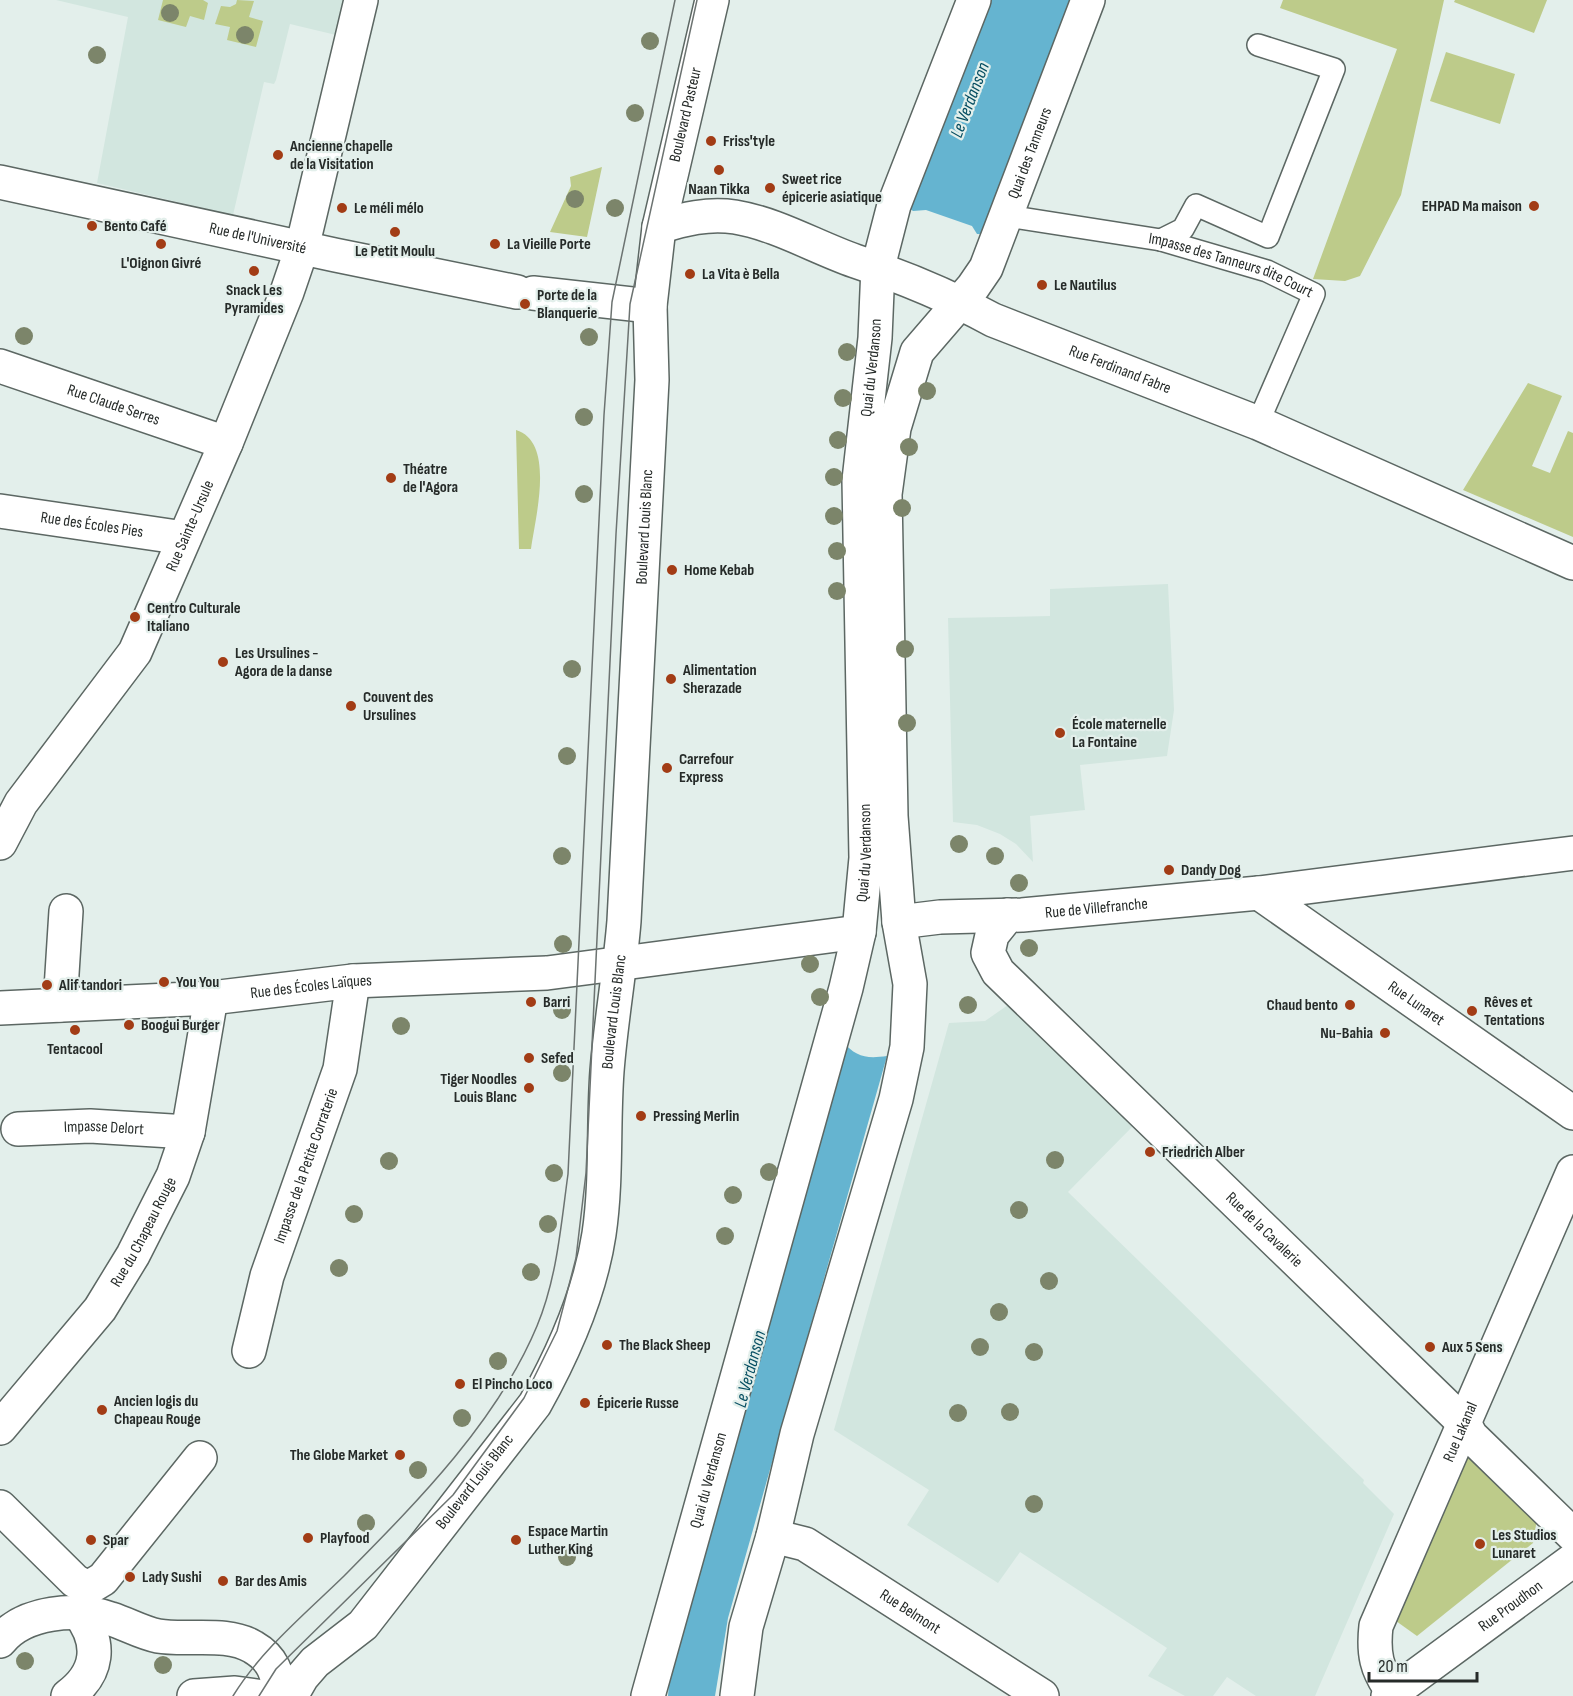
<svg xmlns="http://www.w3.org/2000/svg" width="1573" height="1696" font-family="'Sofia Sans Condensed',sans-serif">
<rect width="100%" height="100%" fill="#e3efeb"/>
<!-- built -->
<g fill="#d2e6df">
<path d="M56 0H345L336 35 290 24 276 80 274 84 264 82 233 215 97 183 128 17Z"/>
<path d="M1168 584 1174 710 1167 756 1080 765 1085 810 1030 816 1033 862 1016 844 1000 834 977 825 953 822 948 618 1050 616V589Z"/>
<path d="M1008 1005 1133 1126 1068 1192 1364 1480 1363 1483 1394 1514 1315 1696H1256L1227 1677 1213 1696H1185L1148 1676 1167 1648 1020 1552 998 1583 951 1553 907 1525 929 1490 834 1430 949 1023 985 1021Z"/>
</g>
<!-- green -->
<g fill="#bdcb8a">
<path d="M163 0H203L208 3 204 20 190 16 186 27 158 20Z"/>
<path d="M237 0 254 1 249 17 263 21 256 47 227 40 230 27 215 24 221 6 230 7 236 4Z"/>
<path d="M1283 0H1444L1401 195 1360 276 1345 281 1313 279 1397 49 1280 8Z"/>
<path d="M1455 0H1547L1534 33 1454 2Z"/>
<path d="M1446 52 1515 74 1500 124 1430 101Z"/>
<path d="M602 167 587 237 550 232 571 186 570 177Z"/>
<path d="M1528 383 1562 396 1532 466 1550 473 1568 431 1573 433V537L1463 490Z"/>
<path d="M516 430C556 442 535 518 531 549H519Z"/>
<path d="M1468 1452 1537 1519 1533 1543 1417 1636 1396 1621Z"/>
</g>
<!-- water -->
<g fill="#65b4d0">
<path d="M987 0H1073L987 234H977L972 226 926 210 913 211 907 206Z"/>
<path d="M842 1041C856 1057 866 1059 887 1056L728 1618 715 1696H668L670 1671Z"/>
</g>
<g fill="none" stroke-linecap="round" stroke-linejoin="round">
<defs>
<g id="lane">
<path id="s1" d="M1007 216 1161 240 1267 271 1314 294 1258 423"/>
<path d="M1161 240 1183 229 1196 205 1268 237 1334 69 1258 45"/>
</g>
<g id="street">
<path id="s2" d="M0 182 335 255 517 292"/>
<path id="s3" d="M659 227C684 219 708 213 735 217 777 224 815 247 855 261 903 277 949 296 993 320L1258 423 1573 563"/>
<path d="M533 293 650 306"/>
<path id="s4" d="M0 366 226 443"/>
<path id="s5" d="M0 511 184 538"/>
<path id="s6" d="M0 843 21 803 135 652 226 443 287 292 302 248 361 0"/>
<path id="s7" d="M1259 893 1573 1113"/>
<path id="s8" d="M1008 915 992 935 988 953 998 972 1464 1423 1471 1436 1573 1535"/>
<path id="s9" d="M899 922 940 917 1022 915 1259 893 1573 853"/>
<path d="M60 1005 66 911"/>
<path id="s10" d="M0 1008 211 998 353 981 547 973 859 932"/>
<path id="s11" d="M18 1129 90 1126 188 1132"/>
<path id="s12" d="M249 1351 267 1276 340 1069 353 981"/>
<path id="s13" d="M0 1428 100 1309 133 1255 173 1176 188 1132 211 998"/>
<path d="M0 1507 75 1581 88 1588"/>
<path id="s14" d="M773 1536 805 1544 1042 1696"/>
<path d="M88 1588 103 1579 200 1458"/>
<path d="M0 1641C24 1611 77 1607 111 1619 127 1624 142 1633 158 1636 188 1641 227 1631 253 1647 274 1659 277 1674 281 1696"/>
<path id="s15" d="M1393 1692C1376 1670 1373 1653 1376 1626L1573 1172"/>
<path d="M68 1696C99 1673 102 1643 79 1613"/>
<path id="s16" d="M291 1696 302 1677 315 1662 363 1625 535 1404C564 1352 590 1294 599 1234 607 1180 603 1125 607 1071 611 1020 620 971 624 921L652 380 650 306 659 227 712 0"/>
</g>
<g id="secondary">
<path d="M194 1696 235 1693 257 1696"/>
<path id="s17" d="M648 1696 846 988 859 932 866 858 859 480 875 338 878 267 894 205 974 0"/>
<path id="s18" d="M737 1696 746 1627 773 1536 797 1434 896 1099 907 1047 910 984 899 922 891 816 885 494 894 428 917 352 973 287 986 268 1088 0"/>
<path id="s19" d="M1388 1696 1573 1560"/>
</g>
</defs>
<!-- lane casing -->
<use href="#lane" stroke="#5c6763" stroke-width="24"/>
<!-- street casing -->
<use href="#street" stroke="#5c6763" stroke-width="36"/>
<!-- secondary casing -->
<use href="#secondary" stroke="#5c6763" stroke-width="36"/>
<!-- lane -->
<use href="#lane" stroke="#fff" stroke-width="21"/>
<!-- street -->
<use href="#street" stroke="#fff" stroke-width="33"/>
<!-- secondary -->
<use href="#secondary" stroke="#fff" stroke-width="33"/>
<!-- tram -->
<g stroke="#6c7371" stroke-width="1.5">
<path d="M233 1696C261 1650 306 1613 344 1576 416 1503 497 1422 537 1326 557 1278 561 1225 568 1174L604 415 612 302 675 0"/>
<path d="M259 1696 276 1669 453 1495 524 1398 557 1331 576 1258 586 1173 616 534 630 304 697 0"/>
</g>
</g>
<!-- trees -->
<g fill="#7c856a">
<circle cx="170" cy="13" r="9"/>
<circle cx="245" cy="35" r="9"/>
<circle cx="650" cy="41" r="9"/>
<circle cx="97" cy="55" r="9"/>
<circle cx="635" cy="113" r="9"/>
<circle cx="575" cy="199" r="9"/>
<circle cx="615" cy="208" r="9"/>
<circle cx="24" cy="336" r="9"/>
<circle cx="589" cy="337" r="9"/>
<circle cx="847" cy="352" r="9"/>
<circle cx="927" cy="391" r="9"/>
<circle cx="843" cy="398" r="9"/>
<circle cx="584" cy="417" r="9"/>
<circle cx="838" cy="440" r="9"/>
<circle cx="909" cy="447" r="9"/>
<circle cx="834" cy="477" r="9"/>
<circle cx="584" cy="494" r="9"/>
<circle cx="902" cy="508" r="9"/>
<circle cx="834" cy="516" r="9"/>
<circle cx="837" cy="551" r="9"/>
<circle cx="837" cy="591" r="9"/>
<circle cx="905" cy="649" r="9"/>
<circle cx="572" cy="669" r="9"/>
<circle cx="907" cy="723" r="9"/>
<circle cx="567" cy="756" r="9"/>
<circle cx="959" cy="844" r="9"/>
<circle cx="562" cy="856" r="9"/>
<circle cx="995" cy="856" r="9"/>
<circle cx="1019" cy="883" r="9"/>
<circle cx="563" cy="944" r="9"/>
<circle cx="1029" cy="948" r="9"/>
<circle cx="810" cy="964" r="9"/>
<circle cx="820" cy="997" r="9"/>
<circle cx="968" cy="1005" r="9"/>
<circle cx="562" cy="1010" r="9"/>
<circle cx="401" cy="1026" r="9"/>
<circle cx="562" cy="1073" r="9"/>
<circle cx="1055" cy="1160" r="9"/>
<circle cx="389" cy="1161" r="9"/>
<circle cx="769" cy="1172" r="9"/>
<circle cx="554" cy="1173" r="9"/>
<circle cx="733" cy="1195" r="9"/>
<circle cx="1019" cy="1210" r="9"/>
<circle cx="354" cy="1214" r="9"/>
<circle cx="548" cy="1224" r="9"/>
<circle cx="725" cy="1236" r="9"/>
<circle cx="339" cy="1268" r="9"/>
<circle cx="531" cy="1272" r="9"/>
<circle cx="1049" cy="1281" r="9"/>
<circle cx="999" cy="1312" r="9"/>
<circle cx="980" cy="1347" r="9"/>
<circle cx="1034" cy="1352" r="9"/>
<circle cx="498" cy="1361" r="9"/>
<circle cx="1010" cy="1412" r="9"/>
<circle cx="958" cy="1413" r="9"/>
<circle cx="462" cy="1418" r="9"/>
<circle cx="418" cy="1470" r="9"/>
<circle cx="1034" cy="1504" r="9"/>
<circle cx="366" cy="1523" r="9"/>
<circle cx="567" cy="1557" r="9"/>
<circle cx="25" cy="1661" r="9"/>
<circle cx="163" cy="1665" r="9"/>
</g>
<!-- markers -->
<g fill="#a23c15" stroke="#e3efeb" stroke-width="2">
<circle cx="711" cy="141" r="6"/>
<circle cx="278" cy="155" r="6"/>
<circle cx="719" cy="170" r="6"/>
<circle cx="770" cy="188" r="6"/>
<circle cx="1534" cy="206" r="6"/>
<circle cx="342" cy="208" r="6"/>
<circle cx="92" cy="226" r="6"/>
<circle cx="395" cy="232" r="6"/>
<circle cx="161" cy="244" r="6"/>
<circle cx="495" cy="244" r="6"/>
<circle cx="254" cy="271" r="6"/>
<circle cx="690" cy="274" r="6"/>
<circle cx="1042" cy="285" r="6"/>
<circle cx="525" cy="304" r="6"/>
<circle cx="391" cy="478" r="6"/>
<circle cx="672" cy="570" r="6"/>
<circle cx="135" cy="617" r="6"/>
<circle cx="223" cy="662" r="6"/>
<circle cx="671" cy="679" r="6"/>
<circle cx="351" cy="706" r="6"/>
<circle cx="1060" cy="733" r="6"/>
<circle cx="667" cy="768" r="6"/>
<circle cx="1169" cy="870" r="6"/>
<circle cx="164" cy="982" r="6"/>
<circle cx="47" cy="985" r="6"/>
<circle cx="531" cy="1002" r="6"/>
<circle cx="1350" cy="1005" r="6"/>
<circle cx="1472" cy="1011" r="6"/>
<circle cx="129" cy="1025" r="6"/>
<circle cx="75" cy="1030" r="6"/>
<circle cx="1385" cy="1033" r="6"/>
<circle cx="529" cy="1058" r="6"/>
<circle cx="529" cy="1088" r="6"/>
<circle cx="641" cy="1116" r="6"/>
<circle cx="1150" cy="1152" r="6"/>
<circle cx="607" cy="1345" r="6"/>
<circle cx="1430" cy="1347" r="6"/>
<circle cx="460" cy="1384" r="6"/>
<circle cx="585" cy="1403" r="6"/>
<circle cx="102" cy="1410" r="6"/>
<circle cx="400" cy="1455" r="6"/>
<circle cx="308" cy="1538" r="6"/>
<circle cx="91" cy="1540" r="6"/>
<circle cx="516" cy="1540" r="6"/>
<circle cx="1480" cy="1544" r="6"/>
<circle cx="130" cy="1577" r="6"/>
<circle cx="223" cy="1581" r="6"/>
</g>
<g text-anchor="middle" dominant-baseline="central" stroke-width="4.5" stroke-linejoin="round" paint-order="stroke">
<!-- street labels -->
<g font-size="16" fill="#262b29" stroke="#e3efeb">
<text stroke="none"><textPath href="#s16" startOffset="1690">Boulevard Pasteur</textPath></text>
<text stroke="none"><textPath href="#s18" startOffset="1604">Quai des Tanneurs</textPath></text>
<text stroke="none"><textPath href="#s2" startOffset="264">Rue de l'Université</textPath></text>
<text stroke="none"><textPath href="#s1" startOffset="230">Impasse des Tanneurs dite Court</textPath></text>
<text stroke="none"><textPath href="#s17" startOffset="1358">Quai du Verdanson</textPath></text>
<text stroke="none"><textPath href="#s3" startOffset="492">Rue Ferdinand Fabre</textPath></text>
<text stroke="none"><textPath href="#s4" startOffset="120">Rue Claude Serres</textPath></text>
<text stroke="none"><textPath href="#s5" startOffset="93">Rue des Écoles Pies</textPath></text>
<text stroke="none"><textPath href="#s6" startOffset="372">Rue Sainte-Ursule</textPath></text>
<text stroke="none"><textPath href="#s16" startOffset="1274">Boulevard Louis Blanc</textPath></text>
<text stroke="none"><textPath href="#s17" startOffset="872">Quai du Verdanson</textPath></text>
<text stroke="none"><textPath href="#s9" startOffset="198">Rue de Villefranche</textPath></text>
<text stroke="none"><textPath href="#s10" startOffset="312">Rue des Écoles Laïques</textPath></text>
<text stroke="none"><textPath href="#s7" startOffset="192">Rue Lunaret</textPath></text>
<text stroke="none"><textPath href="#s16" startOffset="788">Boulevard Louis Blanc</textPath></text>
<text stroke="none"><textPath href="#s11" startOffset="86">Impasse Delort</textPath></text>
<text stroke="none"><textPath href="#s12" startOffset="194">Impasse de la Petite Corraterie</textPath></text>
<text stroke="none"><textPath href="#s8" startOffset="436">Rue de la Cavalerie</textPath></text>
<text stroke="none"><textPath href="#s13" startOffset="244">Rue du Chapeau Rouge</textPath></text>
<text stroke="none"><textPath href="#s15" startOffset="282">Rue Lakanal</textPath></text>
<text stroke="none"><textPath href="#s17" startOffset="224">Quai du Verdanson</textPath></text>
<text stroke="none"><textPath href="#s16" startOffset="284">Boulevard Louis Blanc</textPath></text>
<text stroke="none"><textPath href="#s19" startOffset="152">Rue Proudhon</textPath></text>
<text stroke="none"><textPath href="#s14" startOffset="158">Rue Belmont</textPath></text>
</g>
<!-- poi labels -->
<g font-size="16" font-weight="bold" fill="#262b29" stroke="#e3efeb" text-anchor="start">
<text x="723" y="141">Friss'tyle</text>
<text x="290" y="146">Ancienne chapelle<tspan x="290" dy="18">de la Visitation</tspan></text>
<text x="782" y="179">Sweet rice<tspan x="782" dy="18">épicerie asiatique</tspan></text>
<text x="719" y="189" text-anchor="middle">Naan Tikka</text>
<text x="1522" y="206" text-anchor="end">EHPAD Ma maison</text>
<text x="354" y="208">Le méli mélo</text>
<text x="104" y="226">Bento Café</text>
<text x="507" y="244">La Vieille Porte</text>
<text x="395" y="251" text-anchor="middle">Le Petit Moulu</text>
<text x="161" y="263" text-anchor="middle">L'Oignon Givré</text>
<text x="702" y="274">La Vita è Bella</text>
<text x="1054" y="285">Le Nautilus</text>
<text x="254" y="290" text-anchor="middle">Snack Les<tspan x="254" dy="18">Pyramides</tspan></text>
<text x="537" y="295">Porte de la<tspan x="537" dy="18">Blanquerie</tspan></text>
<text x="403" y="469">Théatre<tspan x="403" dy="18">de l'Agora</tspan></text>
<text x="684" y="570">Home Kebab</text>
<text x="147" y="608">Centro Culturale<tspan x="147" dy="18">Italiano</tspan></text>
<text x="235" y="653">Les Ursulines -<tspan x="235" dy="18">Agora de la danse</tspan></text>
<text x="683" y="670">Alimentation<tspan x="683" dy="18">Sherazade</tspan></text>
<text x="363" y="697">Couvent des<tspan x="363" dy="18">Ursulines</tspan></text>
<text x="1072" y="724">École maternelle<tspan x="1072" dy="18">La Fontaine</tspan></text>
<text x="679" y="759">Carrefour<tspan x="679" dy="18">Express</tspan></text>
<text x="1181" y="870">Dandy Dog</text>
<text x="176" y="982">You You</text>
<text x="59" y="985">Alif tandori</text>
<text x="543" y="1002">Barri</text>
<text x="1484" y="1002">Rêves et<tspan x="1484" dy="18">Tentations</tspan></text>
<text x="1338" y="1005" text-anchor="end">Chaud bento</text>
<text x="141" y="1025">Boogui Burger</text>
<text x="1373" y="1033" text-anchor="end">Nu-Bahia</text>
<text x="75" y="1049" text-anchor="middle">Tentacool</text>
<text x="541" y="1058">Sefed</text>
<text x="517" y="1079" text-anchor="end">Tiger Noodles<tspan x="517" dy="18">Louis Blanc</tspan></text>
<text x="653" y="1116">Pressing Merlin</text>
<text x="1162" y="1152">Friedrich Alber</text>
<text x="619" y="1345">The Black Sheep</text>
<text x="1442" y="1347">Aux 5 Sens</text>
<text x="472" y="1384">El Pincho Loco</text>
<text x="114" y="1401">Ancien logis du<tspan x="114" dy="18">Chapeau Rouge</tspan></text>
<text x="597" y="1403">Épicerie Russe</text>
<text x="388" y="1455" text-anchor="end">The Globe Market</text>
<text x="528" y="1531">Espace Martin<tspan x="528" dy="18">Luther King</tspan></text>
<text x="1492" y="1535">Les Studios<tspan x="1492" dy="18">Lunaret</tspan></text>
<text x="320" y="1538">Playfood</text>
<text x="103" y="1540">Spar</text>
<text x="142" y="1577">Lady Sushi</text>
<text x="235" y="1581">Bar des Amis</text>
</g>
<!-- water labels -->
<g font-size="18" font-style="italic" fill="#054d61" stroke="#e3efeb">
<text transform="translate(970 100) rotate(-69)">Le Verdanson</text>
<text transform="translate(750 1369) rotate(-75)">Le Verdanson</text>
</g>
</g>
<!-- scale -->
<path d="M1369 1672v9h108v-9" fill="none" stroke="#262b29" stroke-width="3"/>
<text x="1378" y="1672" font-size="18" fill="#262b29" stroke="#e3efeb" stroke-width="4.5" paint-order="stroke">20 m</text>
</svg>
